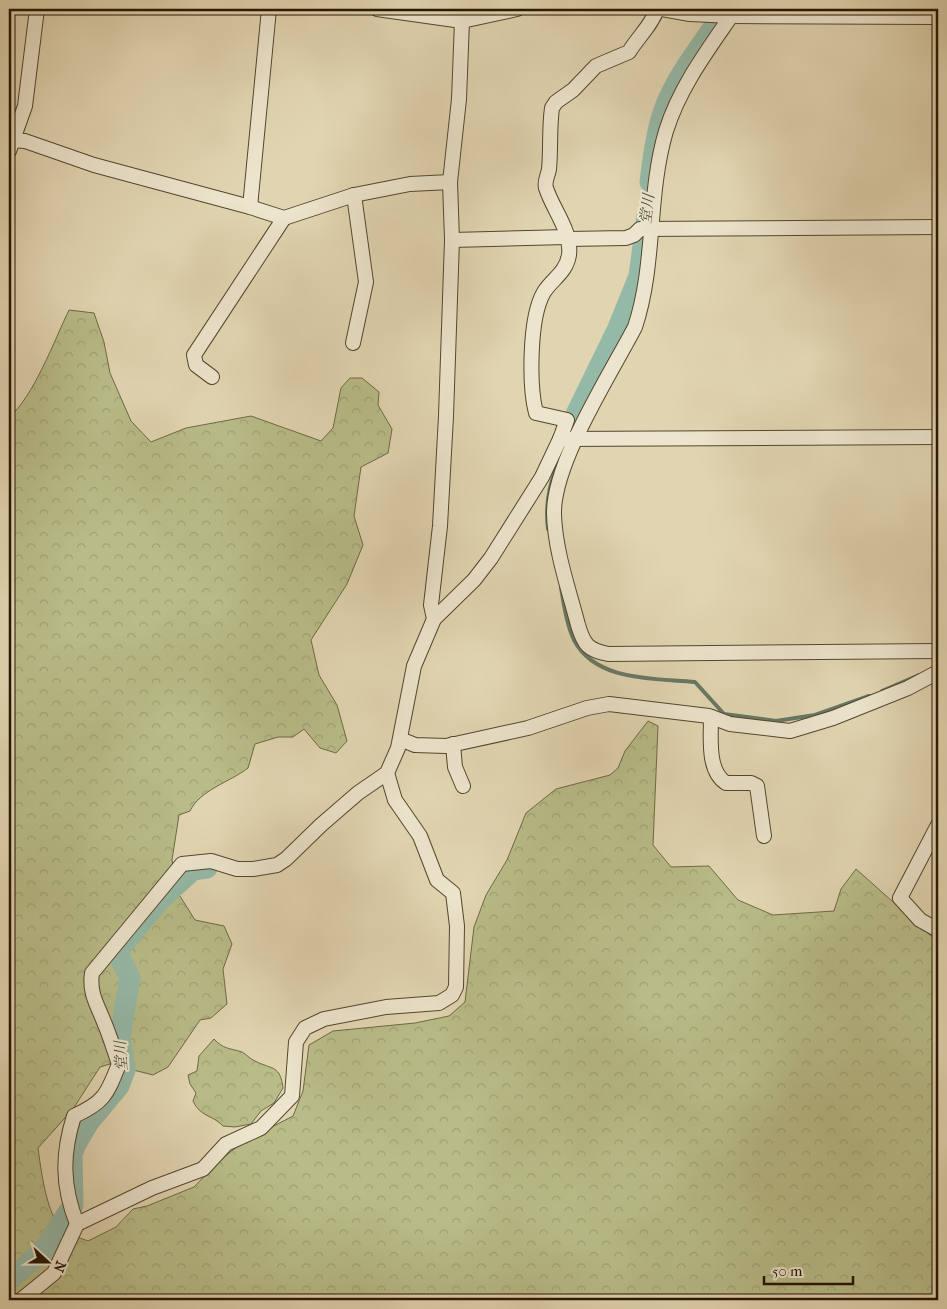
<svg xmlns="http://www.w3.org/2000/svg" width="947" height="1309" font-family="'IM FELL French Canon','Noto Serif JP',serif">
<defs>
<pattern id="forest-crowns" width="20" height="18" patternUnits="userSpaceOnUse" patternTransform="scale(1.25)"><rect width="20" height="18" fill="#b8bc88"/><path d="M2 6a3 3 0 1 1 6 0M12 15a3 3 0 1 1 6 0" fill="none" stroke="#9ea174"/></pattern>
</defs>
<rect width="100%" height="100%" fill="#e1d5b1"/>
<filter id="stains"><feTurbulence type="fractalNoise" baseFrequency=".004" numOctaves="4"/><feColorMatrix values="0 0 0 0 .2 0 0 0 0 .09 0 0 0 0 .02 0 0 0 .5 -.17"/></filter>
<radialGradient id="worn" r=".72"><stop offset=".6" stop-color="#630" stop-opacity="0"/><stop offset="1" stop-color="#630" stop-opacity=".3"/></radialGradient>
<!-- forest -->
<g fill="url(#forest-crowns)" stroke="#6e6945">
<path d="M69 310 94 313 104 342 110 373 131 421 151 442 186 428 251 416 321 441 333 428 341 388 350 378H362L379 392 378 405 392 429 388 453 361 467 354 516 363 545 347 584 311 640 319 675 337 705 347 741 336 753 320 748 304 729 293 737H278L255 744 248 768C230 782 200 790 190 811L179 815 172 860 178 893 195 920 224 926 232 944 223 969 227 1004 211 1018 200 1020 168 1067 153 1075 110 1064 100 1067 73 1109 38 1148C41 1169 46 1215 63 1230 68 1235 81 1238 88 1241L116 1227 133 1209 147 1206 194 1187 219 1161 243 1142 293 1116 303 1091 309 1045 333 1031 415 1023 449 1016 465 1002 474 927 486 895 507 860 526 813 556 789 610 775 618 768 625 751 648 721 658 726 653 845 671 867 709 866 738 900 773 915 834 911 841 889 856 869 938 942V1300H9V417C33 398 55 339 69 310Z"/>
<path d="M214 1039C223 1049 229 1048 242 1052 246 1054 250 1059 255 1061 273 1070 280 1065 283 1088L274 1103 261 1111 251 1124 235 1127 223 1126C213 1115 200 1117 193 1101L196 1093 190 1084 188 1075 197 1071 199 1056Z"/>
</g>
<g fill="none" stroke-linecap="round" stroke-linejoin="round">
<!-- stream -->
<g stroke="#687865" stroke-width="4">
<path d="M572 424 576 414"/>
<path d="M548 529C544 495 553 476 565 445"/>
<path d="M561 588C564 604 566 624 574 640 596 682 654 678 695 682L724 714 776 721 815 715 869 696"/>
<path d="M882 691 919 675"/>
</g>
<!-- river -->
<g stroke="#95b9a7" stroke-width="21">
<path d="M650 182C653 158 656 133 664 110 677 74 705 41 726 9"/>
<path d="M576 414 618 328 639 276 647 215"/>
<path d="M9 1280 43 1251 73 1205 72 1154 76 1144 89 1122 119 1086 125 1070 120 1037 130 978 117 952 159 901 193 870 207 868"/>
</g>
<defs>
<g id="minor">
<path d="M377 9 462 21 517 9"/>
<path d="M662 9 690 14 732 16 938 17"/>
<path d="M736 9C710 47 680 86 666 131 647 195 656 264 635 327 610 375 553 463 554 514 555 551 569 590 578 625 584 645 588 650 608 654L938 651"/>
<path d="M9 140 25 141 94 165 250 207 284 218 354 195 410 184 450 182"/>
<path d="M9 151 25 106 37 9"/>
<path d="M250 207 269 9"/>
<path d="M568 239 626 238 634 235 640 229 938 227"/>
<path d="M452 240 567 237"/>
<path d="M353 343 366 282 354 195"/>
<path d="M212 377 196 365 194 355 284 218"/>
<path d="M560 439 567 420 536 413C529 386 529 317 544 292 552 279 566 273 569 255 572 231 553 210 546 188 544 181 548 176 549 169 551 149 549 129 552 108L556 102 573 90 596 66 629 52C638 37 652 25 657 9"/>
<path d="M434 619 431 605 440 526 446 416 452 240 450 182 459 99 462 21"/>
<path d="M711 717C711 738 707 771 726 783H751L757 786 764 836"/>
<path d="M400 739 415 745 446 746 528 728 587 708 609 704 709 716 730 724 790 731 833 718 908 688 938 672"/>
<path d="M453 744 455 767 463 786"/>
<path d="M938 825 900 898 920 920 938 930"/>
<path d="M77 1224C62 1186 62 1154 74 1116 105 1102 107 1094 119 1064 114 1050 110 1036 104 1022 97 1004 89 993 92 973L182 864 211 861 237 869H253L277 865 286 859 321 825 358 793 387 773 398 748 414 666 434 619 474 580 491 558 542 477 560 439 938 437"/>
<path d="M21 1300 54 1273 77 1224 152 1188 203 1169 226 1144 261 1128 292 1096 296 1042 305 1028 324 1019 386 1007 439 1003 452 995 456 987 457 926 453 893 437 880 420 836 395 800 387 773"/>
</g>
</defs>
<!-- minor casing -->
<use href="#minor" stroke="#53462e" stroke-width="16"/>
<!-- minor -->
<use href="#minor" stroke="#ece4cc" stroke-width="14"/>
</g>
<g text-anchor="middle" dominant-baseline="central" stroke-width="4.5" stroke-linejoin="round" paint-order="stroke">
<!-- water labels -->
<g font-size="15" font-style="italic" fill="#4c4f3c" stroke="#ece4cc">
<text transform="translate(647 209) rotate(-83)">堂川</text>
<text transform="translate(121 1056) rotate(-93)">堂川</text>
</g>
</g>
<!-- margin -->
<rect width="947" height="1309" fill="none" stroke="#e1d5b1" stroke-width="30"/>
<rect x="10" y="10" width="927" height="1289" fill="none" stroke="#241602" stroke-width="2.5"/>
<rect x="15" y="15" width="917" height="1279" fill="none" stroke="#241602"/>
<!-- north arrow -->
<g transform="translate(48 1262) rotate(111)" stroke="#ece4cc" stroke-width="4" paint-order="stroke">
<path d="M0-4L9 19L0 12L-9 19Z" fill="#241602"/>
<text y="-8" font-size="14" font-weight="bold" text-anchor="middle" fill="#241602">N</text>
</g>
<!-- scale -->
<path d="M764 1276v8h89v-8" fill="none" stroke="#241602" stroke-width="2.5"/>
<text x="772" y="1276" font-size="15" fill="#241602" stroke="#ece4cc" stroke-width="4" paint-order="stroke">50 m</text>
<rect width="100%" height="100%" filter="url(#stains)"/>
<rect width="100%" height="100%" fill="url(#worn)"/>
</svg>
